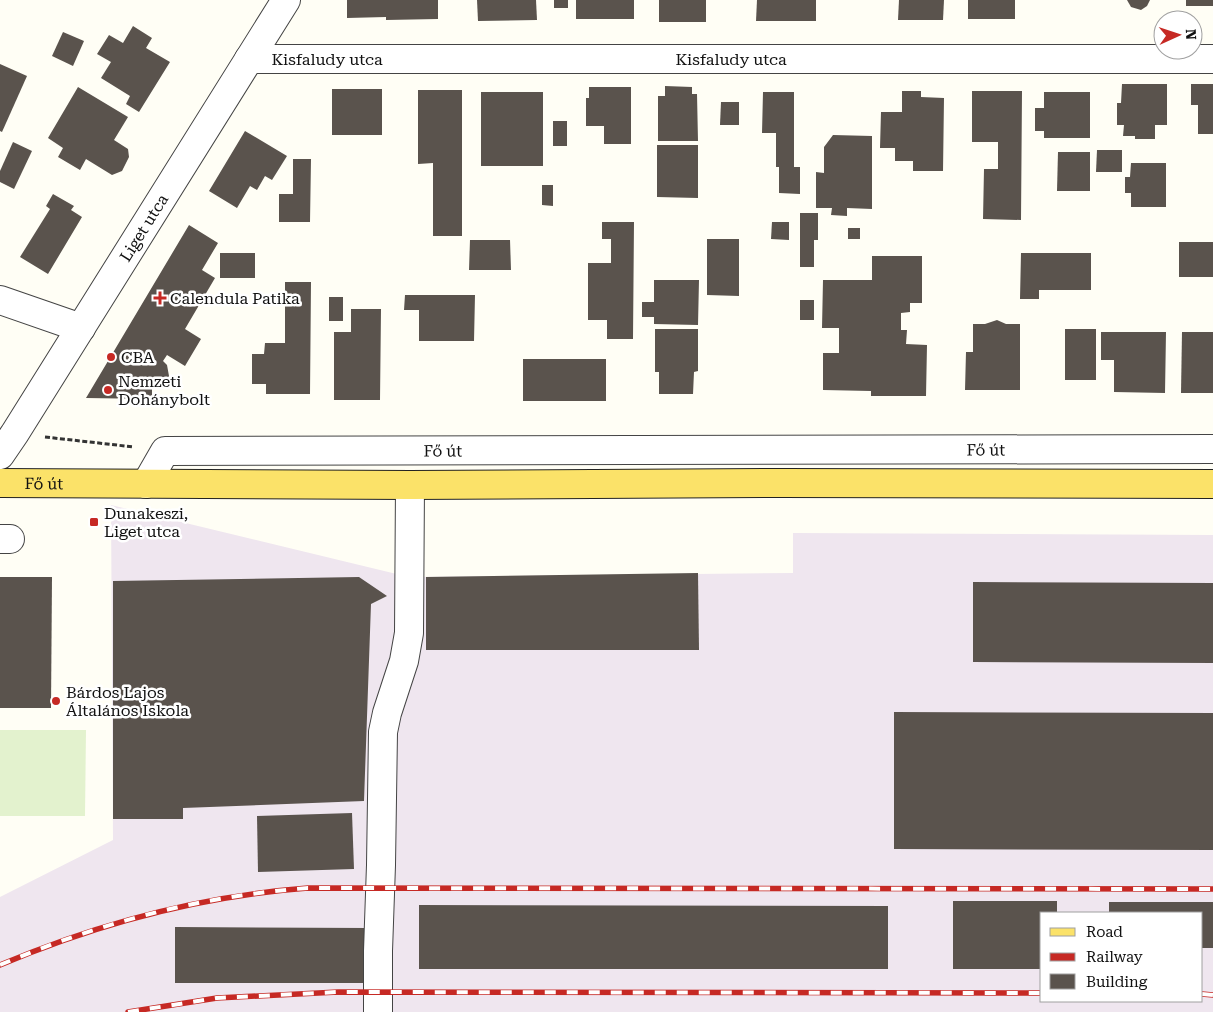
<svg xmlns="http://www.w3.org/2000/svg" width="1213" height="1012" font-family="'Roboto Serif',serif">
<rect width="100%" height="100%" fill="#fffef5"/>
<!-- industrial -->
<path fill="#efe6ef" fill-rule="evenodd" d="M111 505 409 577 793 573V533L1213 535V1012H0V897L113 840ZM1042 913H1202V1001H1042Z"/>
<!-- pitch -->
<path fill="#e3f2ce" d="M0 730H86L85 816H0Z"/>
<!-- building -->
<g fill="#5a534d">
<path d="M347 0H438V19L386 20V17L347 18Z"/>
<path d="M477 0H536L537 20 478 21Z"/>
<rect x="554" y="0" width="14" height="8"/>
<rect x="576" y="0" width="58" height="19"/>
<rect x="659" y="0" width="47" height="22"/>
<path d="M757 0H816V21H756Z"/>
<path d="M899 0H944L943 20H898Z"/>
<rect x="968" y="0" width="47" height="19"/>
<path d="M1127 0H1150L1147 6 1141 10 1131 7Z"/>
<rect x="1186" y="0" width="27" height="6"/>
<path d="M133 26 152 38 146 48 170 62 139 112 126 104 130 96 101 78 111 62 97 54 109 35 123 43Z"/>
<path d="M63 32 84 41 73 66 52 56Z"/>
<path d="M0 64 27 76 2 132 0 131Z"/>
<path d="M1122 84H1167V125H1155V139H1135V136H1123L1124 125H1117V103H1121Z"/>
<path d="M1191 84H1213V134H1198V105H1191Z"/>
<path d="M665 86 692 87V94H697L698 141H658V96H665Z"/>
<path d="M78 87 128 117 114 140 128 149 129 157 122 171 112 175 86 159 80 170 58 157 63 148 48 138Z"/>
<path d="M589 87H631V144H604V126H586V98H589Z"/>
<rect x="332" y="89" width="50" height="46"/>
<path d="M418 90H462V236H433V163L418 164Z"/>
<path d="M902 91H921V97L944 98 943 171H913V161H895V148H880L881 112H902Z"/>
<path d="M972 91H1022L1021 220 983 219 984 169H998V142H972Z"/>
<rect x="481" y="92" width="62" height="74"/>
<path d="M763 92H794V167H800V194L779 193V167H776V133H762Z"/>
<path d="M1044 92H1090V138H1044V131H1035V108H1044Z"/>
<path d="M721 102H739V125H720Z"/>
<rect x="553" y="121" width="14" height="25"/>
<path d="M245 131 287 156 272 180 265 176 257 190 250 186 237 208 209 191Z"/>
<path d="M833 135 872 136V209L847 208V216L831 215 832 208H816V172L824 173V147Z"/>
<path d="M13 142 32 151 14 189 0 182V171Z"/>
<path d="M657 145H698V198L657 197Z"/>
<path d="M1097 150H1122V172H1096Z"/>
<path d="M1058 152H1090V191H1057Z"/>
<path d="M293 159H311L310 222H279V194H293Z"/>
<path d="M1131 163H1166V207H1131V193H1125V177H1130Z"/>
<path d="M542 185H553V206L542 205Z"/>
<path d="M53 194 74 206 71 210 82 217 48 274 20 257 50 209 46 206Z"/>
<path d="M800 213H818V240H814V267H800Z"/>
<path d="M602 222H634L633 339H607V320H588V263H611V239H602Z"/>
<path d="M772 222H789V240L771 239Z"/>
<path d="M189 225 218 243 202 270 215 278 185 329 201 339 185 366 167 355 163 361 167 365 169 376 164 383H155L152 386V399L86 398Z"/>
<rect x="848" y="228" width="12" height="11"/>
<path d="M707 239H739V296L707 295Z"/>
<path d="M470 240H510L511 270H469Z"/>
<rect x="1179" y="242" width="34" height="35"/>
<rect x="220" y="253" width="35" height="25"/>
<path d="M1021 253H1091V290H1039V299H1020Z"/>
<path d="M872 256H922V303H910V312L901 313V330H907L906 344 927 345 926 396H871V391L823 390V353H839V328H822L823 280H872Z"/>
<path d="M654 280H699L698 325 654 324V317H642V302H654Z"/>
<path d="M285 282H311L310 394H266V384H252V354H264L265 343H285Z"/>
<path d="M405 295H475L474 341H419V310H404Z"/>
<rect x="329" y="297" width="14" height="24"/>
<rect x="800" y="300" width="14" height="20"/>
<path d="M351 309H381L380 400H334V332H351Z"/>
<path d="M997 320 1006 324H1020V390H965L966 352H973V324H985Z"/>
<path d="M655 329H698V371L694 372 693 394H659V372H655Z"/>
<rect x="1065" y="329" width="31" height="51"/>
<path d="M1101 332H1166L1165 393 1114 392V360H1101Z"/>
<path d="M1182 332H1213V393H1181Z"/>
<rect x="523" y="359" width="83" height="42"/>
<path d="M698 573 699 650H426V577Z"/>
<path d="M0 577H52L51 708H0Z"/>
<path d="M359 577 387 596 371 604 364 801 183 808V819H113V581Z"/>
<path d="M973 582 1213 583V663L973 662Z"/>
<path d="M894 712 1213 713V850L894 849Z"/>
<path d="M352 813 354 869 258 872 257 816Z"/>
<path d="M953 901H1057V913H1042V969H953Z"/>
<path d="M1109 902H1213V948H1202V913H1109Z"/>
<path d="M419 905 888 906V969H419Z"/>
<path d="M175 927 368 928V983H175Z"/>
</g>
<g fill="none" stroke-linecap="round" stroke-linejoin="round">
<defs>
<g id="minor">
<path id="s1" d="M249 59H1213"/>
<path d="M0 300 81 328"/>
<path id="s2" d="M0 455 15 433 286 0"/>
<path id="s3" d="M146 484 165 451 1213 449"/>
<path d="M0 539H10"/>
<path d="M378 1012V951L381 865 383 732 387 713 404 661 409 633 410 485"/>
</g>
<g id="major">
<path id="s4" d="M0 483 410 485 780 483 1213 484"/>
</g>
</defs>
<!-- minor casing -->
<use href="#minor" stroke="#444" stroke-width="30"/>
<!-- major casing -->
<use href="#major" stroke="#222" stroke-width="30"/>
<!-- path -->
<path stroke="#333" stroke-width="3" stroke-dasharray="5 2.5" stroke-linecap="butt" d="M45 437 134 447"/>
<!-- minor -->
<use href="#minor" stroke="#fff" stroke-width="28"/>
<!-- major -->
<use href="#major" stroke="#fbe269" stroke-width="28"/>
<defs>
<g id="rail">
<path d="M0 965C99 923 200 896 308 888L1213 889"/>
<path d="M1202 994 1213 995"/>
<path d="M128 1012 217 998 338 992 1042 993"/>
</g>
</defs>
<!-- rail casing -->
<use href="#rail" stroke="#c62924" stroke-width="5.5"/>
<!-- rail -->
<use href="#rail" stroke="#fff" stroke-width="4" stroke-dasharray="11" stroke-linecap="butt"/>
</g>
<!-- markers -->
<g fill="#c62924" stroke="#fff" stroke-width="2">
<path d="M157.5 290.5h5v5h5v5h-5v5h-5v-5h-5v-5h5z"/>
<circle cx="111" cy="357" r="5"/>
<circle cx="108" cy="390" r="5"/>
<rect x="89" y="517" width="10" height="10" rx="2.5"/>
<circle cx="56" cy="701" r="5"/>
</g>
<g text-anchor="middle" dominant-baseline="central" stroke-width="5" stroke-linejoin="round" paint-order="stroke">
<!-- street labels -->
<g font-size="16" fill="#111" stroke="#fff">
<text stroke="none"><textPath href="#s1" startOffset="78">Kisfaludy utca</textPath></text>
<text stroke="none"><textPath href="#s1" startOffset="482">Kisfaludy utca</textPath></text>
<text stroke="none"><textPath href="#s2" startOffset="269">Liget utca</textPath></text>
<text stroke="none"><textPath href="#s3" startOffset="316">Fő út</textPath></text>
<text stroke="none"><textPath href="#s3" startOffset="859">Fő út</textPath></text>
<text stroke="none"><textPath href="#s4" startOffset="44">Fő út</textPath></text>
</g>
<!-- poi labels -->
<g font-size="16" fill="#111" stroke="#fff" text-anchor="start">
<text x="170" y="298">Calendula Patika</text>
<text x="121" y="357">CBA</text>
<text x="118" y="381">Nemzeti<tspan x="118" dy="18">Dohánybolt</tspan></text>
<text x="104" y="513">Dunakeszi,<tspan x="104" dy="18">Liget utca</tspan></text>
<text x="66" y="692">Bárdos Lajos<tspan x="66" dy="18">Általános Iskola</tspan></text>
</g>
</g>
<!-- legend -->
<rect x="1040" y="912" width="162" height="90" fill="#ffffff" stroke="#a0a0a0"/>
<rect x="1050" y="928" width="25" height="8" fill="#fbe269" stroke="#a0a0a0"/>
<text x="1086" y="937" font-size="15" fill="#111111">Road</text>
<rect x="1050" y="953" width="25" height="8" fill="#c62924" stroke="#a0a0a0"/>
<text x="1086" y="962" font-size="15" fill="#111111">Railway</text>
<rect x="1050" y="974" width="25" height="15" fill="#5a534d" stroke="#a0a0a0"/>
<text x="1086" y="987" font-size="15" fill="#111111">Building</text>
<!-- north arrow -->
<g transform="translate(1178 35) rotate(87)"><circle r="24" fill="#ffffff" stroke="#a0a0a0"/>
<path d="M0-4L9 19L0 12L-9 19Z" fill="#c62924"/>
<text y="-8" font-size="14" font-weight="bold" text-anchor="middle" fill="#111111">N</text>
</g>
</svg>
